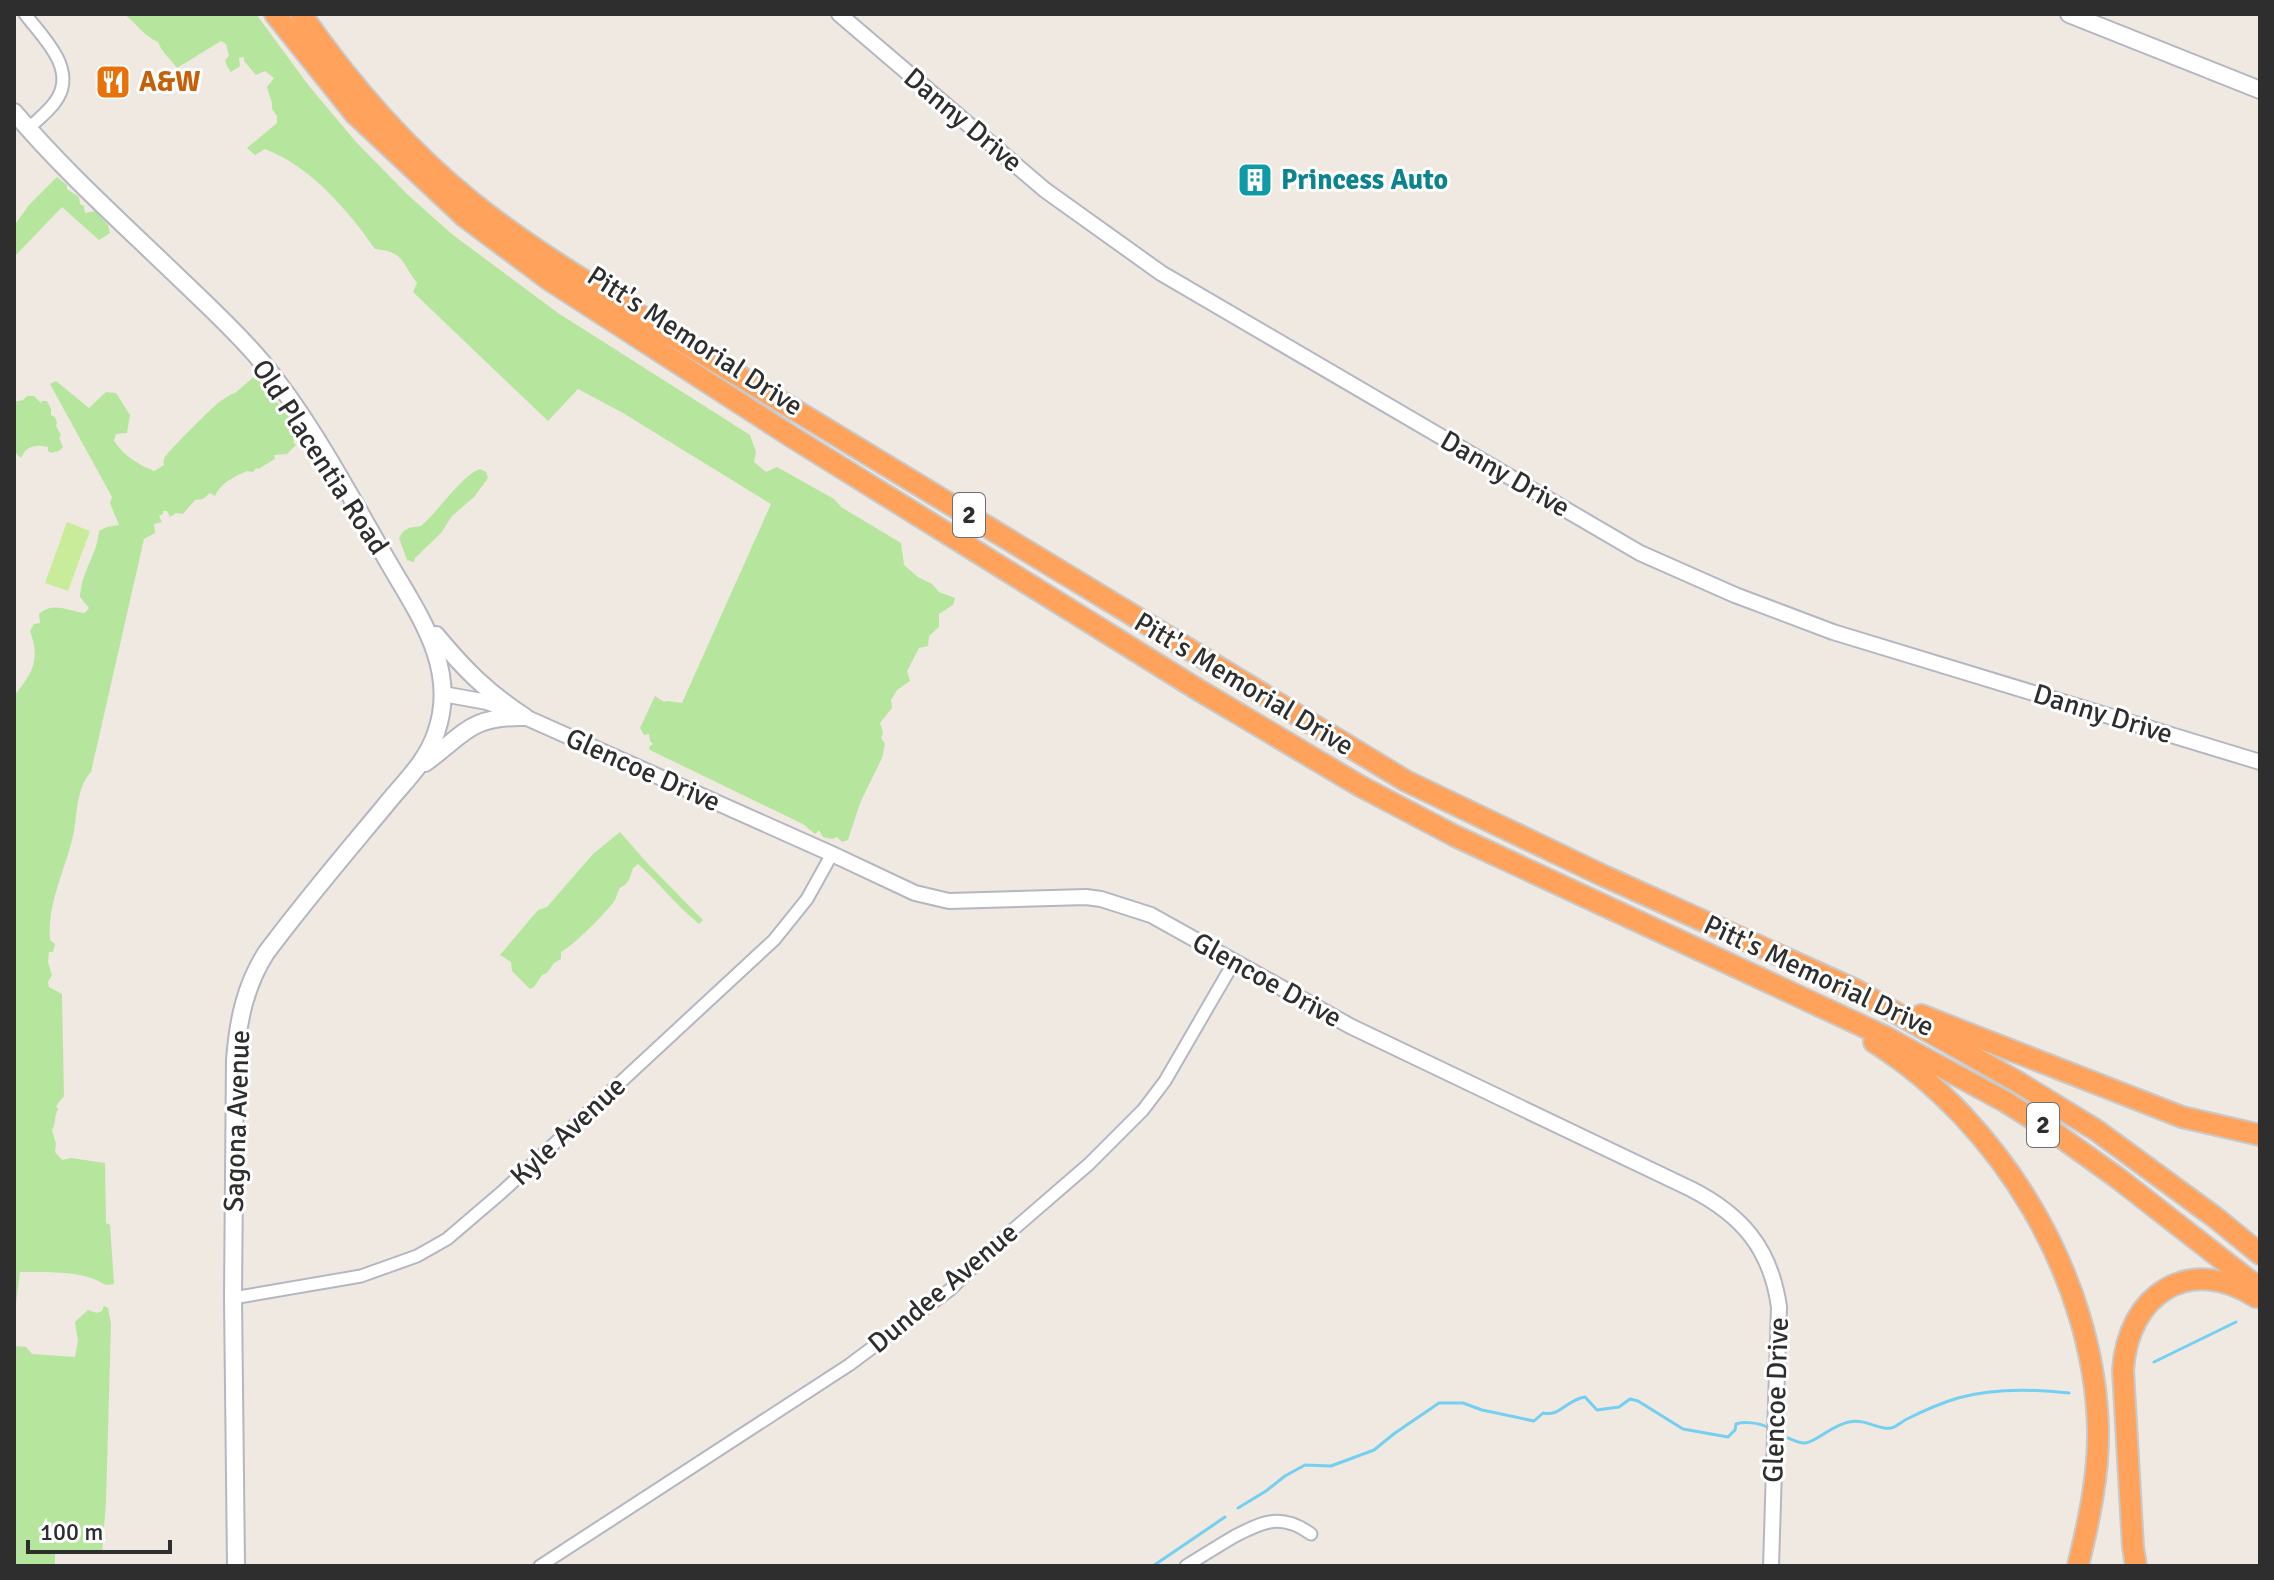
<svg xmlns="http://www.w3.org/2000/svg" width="2274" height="1580" font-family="Signika,sans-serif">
<rect width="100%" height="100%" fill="#efe9e1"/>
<!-- green -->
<g fill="#b6e59e">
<path d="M124 14H256L309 86 356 142 409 196 453 235 558 313 750 435 756 452 754 462 766 472 777 467 834 499 841 507 901 543 904 565 918 577 932 584 939 592 955 598 953 605 939 614V627L929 636 928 646 919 648 907 671 910 681 897 690 891 700 892 708 880 723 883 733 881 738 885 744 882 758 860 803 848 840 842 842 837 837 832 839 823 837 819 830 815 834 803 824 650 750 649 747 653 744 650 741 649 734 644 735 640 728 655 696 664 702 667 701 682 703 771 504 623 413 578 389 548 421 413 292 417 283C401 262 405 252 375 249 348 210 311 167 265 149L255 155 247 148 277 123V116L272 109V103L267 87 274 78 265 71 256 75 244 61V57L239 58 240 66 231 72 227 66 225 60 229 56 226 44 221 41 177 68C170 58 162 53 158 42 144 36 136 23 124 14Z"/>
<path d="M57 177 67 185V189L79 197 80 204 84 206 85 213 95 211 108 225 110 233 99 240 62 207 14 257V226L29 205Z"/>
<path d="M256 375 265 380 269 390 275 393 276 402C286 408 298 428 300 440L295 439 293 442 296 445 287 454 274 455 275 459 258 469 256 468 253 472 247 471C236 476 221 482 215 496L210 493 203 499 195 500 183 514 176 513 170 517 167 511H163V514L159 516 162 522 154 524 155 533 144 539 91 772C77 786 77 814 74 831 67 867 47 901 50 940L55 944 53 952H49L48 962 52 975 48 982 49 987 62 994 64 1096 56 1106 58 1109C54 1117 56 1123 52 1130L56 1144 55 1152 62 1160 71 1158 105 1163 106 1223 110 1225 114 1284 106 1285C83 1270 47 1272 20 1272L14 1319V696C32 673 41 661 30 631L34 624 40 623 39 614C53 601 68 611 85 613L89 608 80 597C82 569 97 556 99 531L107 527 119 525 110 503 112 497 50 384 56 381 89 408 106 392 116 393 130 415 127 433 116 434 114 441C124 456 139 465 154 471L164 465C164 463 163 461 164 459 165 454 211 409 218 403 224 399 229 395 235 393Z"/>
<path d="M27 396H34L41 403 42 401H47L51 409V415L55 417 57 423 56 426 61 435 59 438 63 447 59 451 51 453 48 451V447C36 444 26 446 21 458L16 453 14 402 23 400Z"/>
<path d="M480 469 486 472 488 478 474 497 452 516 441 533 415 558 414 562 407 560 399 538C404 528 410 527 421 526 438 512 462 475 480 469Z"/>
<path d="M620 832 648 864 703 920 699 924C677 906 659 883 638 864L633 868C631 874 630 880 625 885 623 886 621 887 620 888 617 892 617 896 615 900 607 912 573 946 561 952V959L554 963 547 973 542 975 534 987 530 989 512 971 511 962 500 955 538 910 547 907 593 854Z"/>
<path d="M104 1306 108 1308 111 1324 106 1502 102 1553 55 1552V1566H14V1346L26 1347 32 1354 75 1357 78 1341 75 1322 88 1310 97 1313 102 1311Z"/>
</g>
<!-- pitch -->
<path fill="#c9ec9a" d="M67 522 90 531 68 591 45 583Z"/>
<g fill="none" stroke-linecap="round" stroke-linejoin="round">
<!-- stream -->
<g stroke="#75cff0" stroke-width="3">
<path d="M2154 1362 2236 1322"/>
<path d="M1788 1438C1794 1440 1799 1444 1805 1443 1816 1442 1832 1425 1849 1422 1865 1418 1881 1431 1891 1428 1896 1427 1901 1422 1907 1419 1923 1411 1941 1403 1958 1398 1993 1388 2033 1389 2069 1393"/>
<path d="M1238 1508 1266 1491 1285 1476 1305 1465 1331 1466 1374 1450 1395 1433 1439 1403H1463L1482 1410 1534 1421 1543 1413C1560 1417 1566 1400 1585 1397L1597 1410 1619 1407 1630 1399 1638 1401 1683 1429 1728 1437 1735 1430 1736 1424C1744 1421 1759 1423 1767 1427"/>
<path d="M1153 1566 1225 1517"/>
</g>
<defs>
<g id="minor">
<path d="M25 14C43 38 79 70 55 102 48 112 37 120 28 129"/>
<path d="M233 1298 361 1276 417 1256 447 1239 502 1192 774 940 807 899 832 854"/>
<path d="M540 1566 849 1365 951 1289 993 1247 1089 1164 1143 1110 1165 1081 1234 962"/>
<path d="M1186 1566C1202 1556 1218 1546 1235 1536 1264 1521 1282 1513 1311 1534"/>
</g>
<g id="tertiary">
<path d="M839 14 1045 190 1161 273 1640 553 1735 595 1833 632 2260 762"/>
<path d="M443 694 487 702 525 717 832 854 915 893 949 901 1086 897 1101 899 1151 915 1350 1026 1691 1189C1742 1215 1771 1249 1779 1307L1771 1566"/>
</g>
<g id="secondary">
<path d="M2069 14 2260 90"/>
<path d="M14 112C63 170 121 222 176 275 205 303 235 330 261 361 311 421 348 493 387 560 418 614 459 668 436 733 426 763 403 783 384 807 344 855 303 903 266 953 245 986 238 1021 235 1060L233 1298 236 1566"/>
<path d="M436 635C465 670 487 692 525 717"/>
<path d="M425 763C464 735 469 716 524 717"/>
</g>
<g id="motorway">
<path d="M275 14 355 114 465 217 548 279 789 435 1197 689 1360 786 1455 836 1886 1037 2006 1102 2055 1133 2119 1179 2260 1289"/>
<path d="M301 14C349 83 407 150 473 203 531 250 597 288 660 328L1406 781 1604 876 1854 989 2016 1081 2096 1130 2216 1218 2260 1254"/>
<path d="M1921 1015 2182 1117 2260 1135"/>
<path d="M1874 1042C2001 1122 2094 1277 2098 1428 2099 1475 2089 1520 2078 1566"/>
<path d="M2136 1566 2133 1547 2123 1370C2128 1294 2189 1254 2256 1297"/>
</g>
</defs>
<!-- minor casing -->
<use href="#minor" stroke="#b4b7c1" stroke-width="15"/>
<!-- tertiary casing -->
<use href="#tertiary" stroke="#b4b7c1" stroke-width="18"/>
<!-- secondary casing -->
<use href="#secondary" stroke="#b4b7c1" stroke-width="20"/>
<!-- motorway casing -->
<use href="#motorway" stroke="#c9c9c9" stroke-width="24"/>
<!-- minor -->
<use href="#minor" stroke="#fff" stroke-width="11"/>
<!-- tertiary -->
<use href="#tertiary" stroke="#fff" stroke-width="14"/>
<!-- secondary -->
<use href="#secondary" stroke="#fff" stroke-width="16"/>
<!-- motorway -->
<use href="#motorway" stroke="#ffa35c" stroke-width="20"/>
</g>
<!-- icons -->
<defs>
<symbol id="restaurant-square" viewBox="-11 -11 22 22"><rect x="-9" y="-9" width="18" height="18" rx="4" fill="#e8710a" stroke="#fff"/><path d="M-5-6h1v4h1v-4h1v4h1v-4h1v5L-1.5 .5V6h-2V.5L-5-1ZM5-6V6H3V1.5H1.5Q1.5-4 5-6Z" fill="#fff"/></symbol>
<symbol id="building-square" viewBox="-11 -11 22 22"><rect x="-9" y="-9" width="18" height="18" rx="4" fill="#0f9aa8" stroke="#fff"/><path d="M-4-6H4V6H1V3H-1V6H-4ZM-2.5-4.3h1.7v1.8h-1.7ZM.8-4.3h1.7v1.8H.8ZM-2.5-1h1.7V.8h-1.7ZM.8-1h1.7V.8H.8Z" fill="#fff"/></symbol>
</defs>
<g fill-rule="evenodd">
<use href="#restaurant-square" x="93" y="62" width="40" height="40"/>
<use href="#building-square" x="1235" y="160" width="40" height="40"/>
</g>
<g text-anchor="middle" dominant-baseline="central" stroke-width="6" stroke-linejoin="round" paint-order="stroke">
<!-- shield labels -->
<g fill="#fff" stroke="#6d6d6d" stroke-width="2">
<rect x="953" y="493" width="32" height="44" rx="6"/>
<rect x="2027" y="1103" width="32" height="44" rx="6"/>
</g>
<g font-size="26" font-weight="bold" fill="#2e2e2e">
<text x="969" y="515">2</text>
<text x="2043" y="1125">2</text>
</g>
<!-- food labels -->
<g font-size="28" font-weight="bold" fill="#c56008" stroke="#fff" text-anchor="start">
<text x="139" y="82">A&amp;W</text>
</g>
<!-- street labels -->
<g font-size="28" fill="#2e2e2e" stroke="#fff">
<text transform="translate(963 120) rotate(40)">Danny Drive</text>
<text transform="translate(695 341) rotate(33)">Pitt's Memorial Drive</text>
<text transform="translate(320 457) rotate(57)">Old Placentia Road</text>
<text transform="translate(1505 474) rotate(30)">Danny Drive</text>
<text transform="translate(1244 684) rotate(31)">Pitt's Memorial Drive</text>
<text transform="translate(2103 714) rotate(17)">Danny Drive</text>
<text transform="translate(643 770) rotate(24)">Glencoe Drive</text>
<text transform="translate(1819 976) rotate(25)">Pitt's Memorial Drive</text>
<text transform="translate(1267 980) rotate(29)">Glencoe Drive</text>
<text transform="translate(237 1121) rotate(-88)">Sagona Avenue</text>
<text transform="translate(568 1131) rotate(-43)">Kyle Avenue</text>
<text transform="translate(943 1288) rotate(-40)">Dundee Avenue</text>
<text transform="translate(1776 1400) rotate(-88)">Glencoe Drive</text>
</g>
<!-- culture labels -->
<g font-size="28" font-weight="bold" fill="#0d838f" stroke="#fff" text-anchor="start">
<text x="1281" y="180">Princess Auto</text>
</g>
</g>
<!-- border -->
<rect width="2274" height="1580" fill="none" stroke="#2e2e2e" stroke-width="32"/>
<!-- scale -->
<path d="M28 1540v12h142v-12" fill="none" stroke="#2e2e2e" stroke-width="4"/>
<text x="40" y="1540" font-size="24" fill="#2e2e2e" stroke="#ffffff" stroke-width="6" paint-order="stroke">100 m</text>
</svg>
